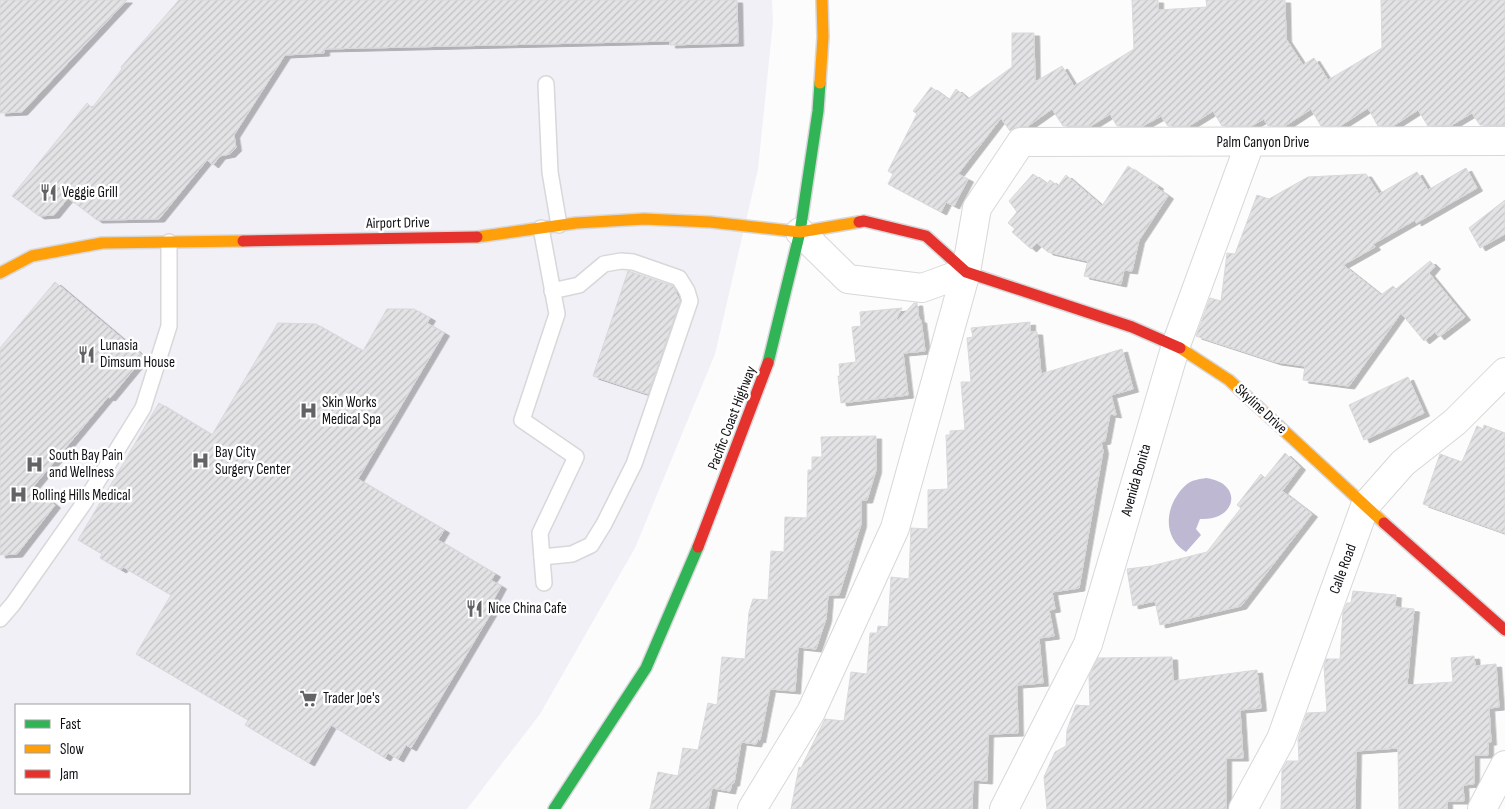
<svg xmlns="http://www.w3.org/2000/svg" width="1505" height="809" font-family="'Sofia Sans Condensed',sans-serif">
<defs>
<pattern id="building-hatch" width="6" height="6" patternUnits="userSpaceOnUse" patternTransform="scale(1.25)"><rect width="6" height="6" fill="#e3e2e5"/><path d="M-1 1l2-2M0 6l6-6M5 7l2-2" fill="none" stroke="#c2c1c4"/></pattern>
<filter id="shadow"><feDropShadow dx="5.5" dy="3" stdDeviation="0" flood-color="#0004"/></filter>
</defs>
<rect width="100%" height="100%" fill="#fcfcfc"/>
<!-- built -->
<path fill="#f1f0f7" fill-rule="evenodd" d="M0 0H772L773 22 758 169 715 354 635 548 540 714 467 809H0ZM16 705H189V793H16Z"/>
<!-- water -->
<path fill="#beb8d3" d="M1206 478C1244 483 1237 521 1200 519L1196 529 1201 535 1186 552C1160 536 1166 502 1187 484 1192 480 1200 479 1206 478Z"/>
<!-- building -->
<g fill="url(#building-hatch)" stroke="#d9d9db" filter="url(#shadow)">
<path d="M0 0H127L22 112 0 113Z"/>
<path d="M179 0H737L738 43 670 45V41L324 49V53L285 55 234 135 236 148 230 154 220 156 213 165 207 160 159 219 97 220 68 198 54 215 39 216 12 196 87 103 92 108 122 69 121 67Z"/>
<path d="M1132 0H1158V10L1207 7 1206 0H1285L1286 39 1303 65 1314 58 1328 80 1382 48 1381 0H1505V125H1480L1472 113 1452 125 1428 126 1418 110 1393 126H1378L1368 108 1340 126H1321L1311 109 1285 126H1268L1264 119 1251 126H1222L1213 111 1189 126H1168L1161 116 1143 126H1117L1110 114 1091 126H1063L1052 109 1028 126 1014 128 1010 131 1001 118 958 174 968 179 954 206 946 202 941 212 888 184 893 174 888 171 917 114 913 111 931 87 949 100 956 89 968 99 1012 67V33H1034L1035 82 1062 66 1074 86 1134 49Z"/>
<path d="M1128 166 1158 186 1157 188 1168 196 1139 240 1132 271 1124 270 1121 284 1084 276 1088 261 1048 252 1037 243 1031 249 1012 232 1015 229 1008 223 1017 212 1009 201 1033 174 1047 184 1050 180 1058 186 1066 175 1102 206Z"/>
<path d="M1466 168 1477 188 1416 223 1415 220 1373 244 1375 247 1343 265 1381 295 1393 286 1396 289 1430 261 1435 266 1429 273 1465 317 1439 337 1435 332 1424 341 1401 313 1349 386 1303 380 1305 366 1276 362 1196 336 1210 298 1221 301 1227 253 1235 254 1257 195 1269 199 1308 177 1366 174 1379 194 1417 172 1428 190Z"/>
<path d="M1505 200V234L1480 248 1469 228Z"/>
<path d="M628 271 673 286 680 301 648 394 593 376Z"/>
<path d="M55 282 144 357 110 398 108 397 33 487 55 505 17 554 0 555V348Z"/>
<path d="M914 303H917L919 320H921L925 351 903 353 908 395 841 403 838 376H840L839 364 856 362 852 327 861 326 860 312 902 308 896 319 898 320Z"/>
<path d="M387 309H414L430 318 427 323 444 333 358 479 444 530 438 540 495 574 491 580 501 586 493 601 497 603 411 748 406 745 398 759 388 753 385 758 331 725 309 763 245 725 248 720 136 654 171 595 123 567 121 570 100 558 102 554 78 540 159 403 212 435 278 323 316 324 363 351Z"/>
<path d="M1030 322V332H1037L1041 374 1122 349 1133 389 1111 395 1116 415 1110 414 1105 441 1101 442 1103 451 1079 588 1052 592 1055 609 1049 610 1054 636 1039 638 1043 683 1017 685 1018 733 988 734 987 781 973 780 972 809H791L799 767 801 768 825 719 844 721 851 672 867 674 870 633H877L878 626 888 627 891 577 909 579 911 528 928 529V490L948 489 946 435H950V431L965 430 961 382H971L967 338 973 337 971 328Z"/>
<path d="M1408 377 1424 413 1364 440 1349 405Z"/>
<path d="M1484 425 1505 433V533L1423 504 1440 454 1462 462 1477 426 1483 429Z"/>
<path d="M876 436V470L867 500H861V524L839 595H828L826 619 816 649 798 647 795 691 770 689 760 740 758 739 756 744 741 742 734 783H732L730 791 712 788 708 809H650L658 772 678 776 683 748 698 750 708 703 717 705 722 657 745 659 749 612 753 599 768 600 771 551 784 552 785 517 807 518 808 470H812V457H822L821 437Z"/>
<path d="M1285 453 1300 467 1282 491 1312 514 1241 606 1160 625 1155 601 1133 606 1127 569 1151 566 1207 552 1241 508 1237 505 1261 474 1265 478Z"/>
<path d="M1353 591 1396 595 1395 607 1414 609 1407 685 1453 682 1451 658 1474 656 1475 666 1496 664 1499 707 1489 708 1491 742H1488V755H1474V784L1463 785 1464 801H1447V809H1399L1398 748 1356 751 1355 809H1281L1282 770 1287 761H1299L1298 739 1307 713 1327 712 1324 666 1326 659H1340L1343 612 1347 603H1351Z"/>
<path d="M1172 657 1173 681 1257 670 1261 708 1240 710 1243 758H1226V809H1047L1044 777 1055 752 1066 746 1067 730 1076 705 1090 706 1089 676 1098 658Z"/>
</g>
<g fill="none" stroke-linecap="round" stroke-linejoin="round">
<defs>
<g id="lane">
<path d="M546 84 550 172 559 225"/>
<path d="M541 228 557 314 522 420 576 457 540 533 544 583"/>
<path d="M542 557 572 554 591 545 604 524 634 464 690 301 687 291 679 278 633 262 621 261 604 264 579 285 552 291"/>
<path d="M0 619 13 604 84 503 143 408 169 326V242"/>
</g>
<g id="street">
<path d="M800 232 848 279 922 288 966 272"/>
<path d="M752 809 811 712 895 528 966 272 977 208 1021 142 1505 141"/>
<path d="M1004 809 1088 644 1176 345 1250 143"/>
<path d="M1243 809 1281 739 1365 506 1403 463 1455 422 1505 372"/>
<path d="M1482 809 1505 765"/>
</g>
<g id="fast">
<path d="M768 363 800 232 818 111 820 83"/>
<path d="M554 809 646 668 698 547"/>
</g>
<g id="slow">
<path d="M820 83 823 37 822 0"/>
<path d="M477 237 576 223 644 219 710 222 800 232 859 222"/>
<path d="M0 273 32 256 102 243 243 241"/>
<path d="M1180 348 1229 380 1384 523"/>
</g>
<g id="jam">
<path d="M859 222 864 221 926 236 966 272 1132 327 1180 348"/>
<path d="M243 241 477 237"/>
<path d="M1384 523 1505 630"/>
<path d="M698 547 768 363"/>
</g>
</defs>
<!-- lane casing -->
<use href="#lane" stroke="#d8d7d9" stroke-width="18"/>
<!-- street casing -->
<use href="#street" stroke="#d8d7d9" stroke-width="30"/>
<!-- fast casing -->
<use href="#fast" stroke="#d8d7d9" stroke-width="14"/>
<!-- slow casing -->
<use href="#slow" stroke="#d8d7d9" stroke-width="14"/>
<!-- jam casing -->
<use href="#jam" stroke="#d8d7d9" stroke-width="14"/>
<!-- lane -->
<use href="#lane" stroke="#fff" stroke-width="15"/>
<!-- street -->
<use href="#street" stroke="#fff" stroke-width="28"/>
<!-- fast -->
<use href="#fast" stroke="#30b455" stroke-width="11"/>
<!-- slow -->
<use href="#slow" stroke="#ff9f0a" stroke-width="11"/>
<!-- jam -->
<use href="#jam" stroke="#e5322d" stroke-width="11"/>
</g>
<!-- icons -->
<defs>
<symbol id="restaurant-bare" viewBox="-9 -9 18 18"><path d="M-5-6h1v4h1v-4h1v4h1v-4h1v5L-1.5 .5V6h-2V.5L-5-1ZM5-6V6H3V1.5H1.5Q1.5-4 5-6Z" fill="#636265" stroke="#fff" stroke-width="2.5" paint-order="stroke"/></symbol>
<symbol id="hospital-bare" viewBox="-9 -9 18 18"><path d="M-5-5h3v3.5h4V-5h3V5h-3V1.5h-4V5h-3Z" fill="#636265" stroke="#fff" stroke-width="2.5" paint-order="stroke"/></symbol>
<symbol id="supermarket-bare" viewBox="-9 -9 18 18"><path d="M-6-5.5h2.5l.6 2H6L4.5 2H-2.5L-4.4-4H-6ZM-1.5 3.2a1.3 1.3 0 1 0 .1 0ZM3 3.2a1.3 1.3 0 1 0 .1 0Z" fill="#636265" stroke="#fff" stroke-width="2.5" paint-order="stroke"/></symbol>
</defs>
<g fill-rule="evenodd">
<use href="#restaurant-bare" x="36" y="180" width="25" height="25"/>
<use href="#restaurant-bare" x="74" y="342" width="25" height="25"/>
<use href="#hospital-bare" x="296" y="398" width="25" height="25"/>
<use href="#hospital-bare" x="188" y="448" width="25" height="25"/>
<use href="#hospital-bare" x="22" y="452" width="25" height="25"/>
<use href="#hospital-bare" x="6" y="482" width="25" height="25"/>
<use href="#restaurant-bare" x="462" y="596" width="25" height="25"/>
<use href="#supermarket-bare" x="296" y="686" width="25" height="25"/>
</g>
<g text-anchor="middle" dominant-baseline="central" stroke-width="5" stroke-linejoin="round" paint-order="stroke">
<!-- street labels -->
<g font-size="15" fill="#100f13" stroke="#fff">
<text x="1263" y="142">Palm Canyon Drive</text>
<text transform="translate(398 223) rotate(-1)">Airport Drive</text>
<text transform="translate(1261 409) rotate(43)">Skyline Drive</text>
<text transform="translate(732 418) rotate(-69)">Pacific Coast Highway</text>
<text transform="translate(1136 480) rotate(-74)">Avenida Bonita</text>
<text transform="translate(1343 569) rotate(-70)">Calle Road</text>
</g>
<!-- poi labels -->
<g font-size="15" fill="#100f13" stroke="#fff" text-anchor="start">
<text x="62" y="192">Veggie Grill</text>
<text x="100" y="345">Lunasia<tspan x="100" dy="17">Dimsum House</tspan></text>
<text x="322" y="402">Skin Works<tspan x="322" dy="17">Medical Spa</tspan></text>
<text x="215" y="452">Bay City<tspan x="215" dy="17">Surgery Center</tspan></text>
<text x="49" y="455">South Bay Pain<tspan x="49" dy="17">and Wellness</tspan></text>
<text x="32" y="495">Rolling Hills Medical</text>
<text x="488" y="608">Nice China Cafe</text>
<text x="323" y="698">Trader Joe's</text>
</g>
</g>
<!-- legend -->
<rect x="15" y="704" width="175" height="90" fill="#ffffff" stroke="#9f9fa1"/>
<rect x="25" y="720" width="25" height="8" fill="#30b455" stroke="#9f9fa1"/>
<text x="60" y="729" font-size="15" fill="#100f13">Fast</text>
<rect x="25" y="745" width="25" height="8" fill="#ff9f0a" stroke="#9f9fa1"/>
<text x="60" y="754" font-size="15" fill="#100f13">Slow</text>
<rect x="25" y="770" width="25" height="8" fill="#e5322d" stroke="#9f9fa1"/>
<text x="60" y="779" font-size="15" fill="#100f13">Jam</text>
</svg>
